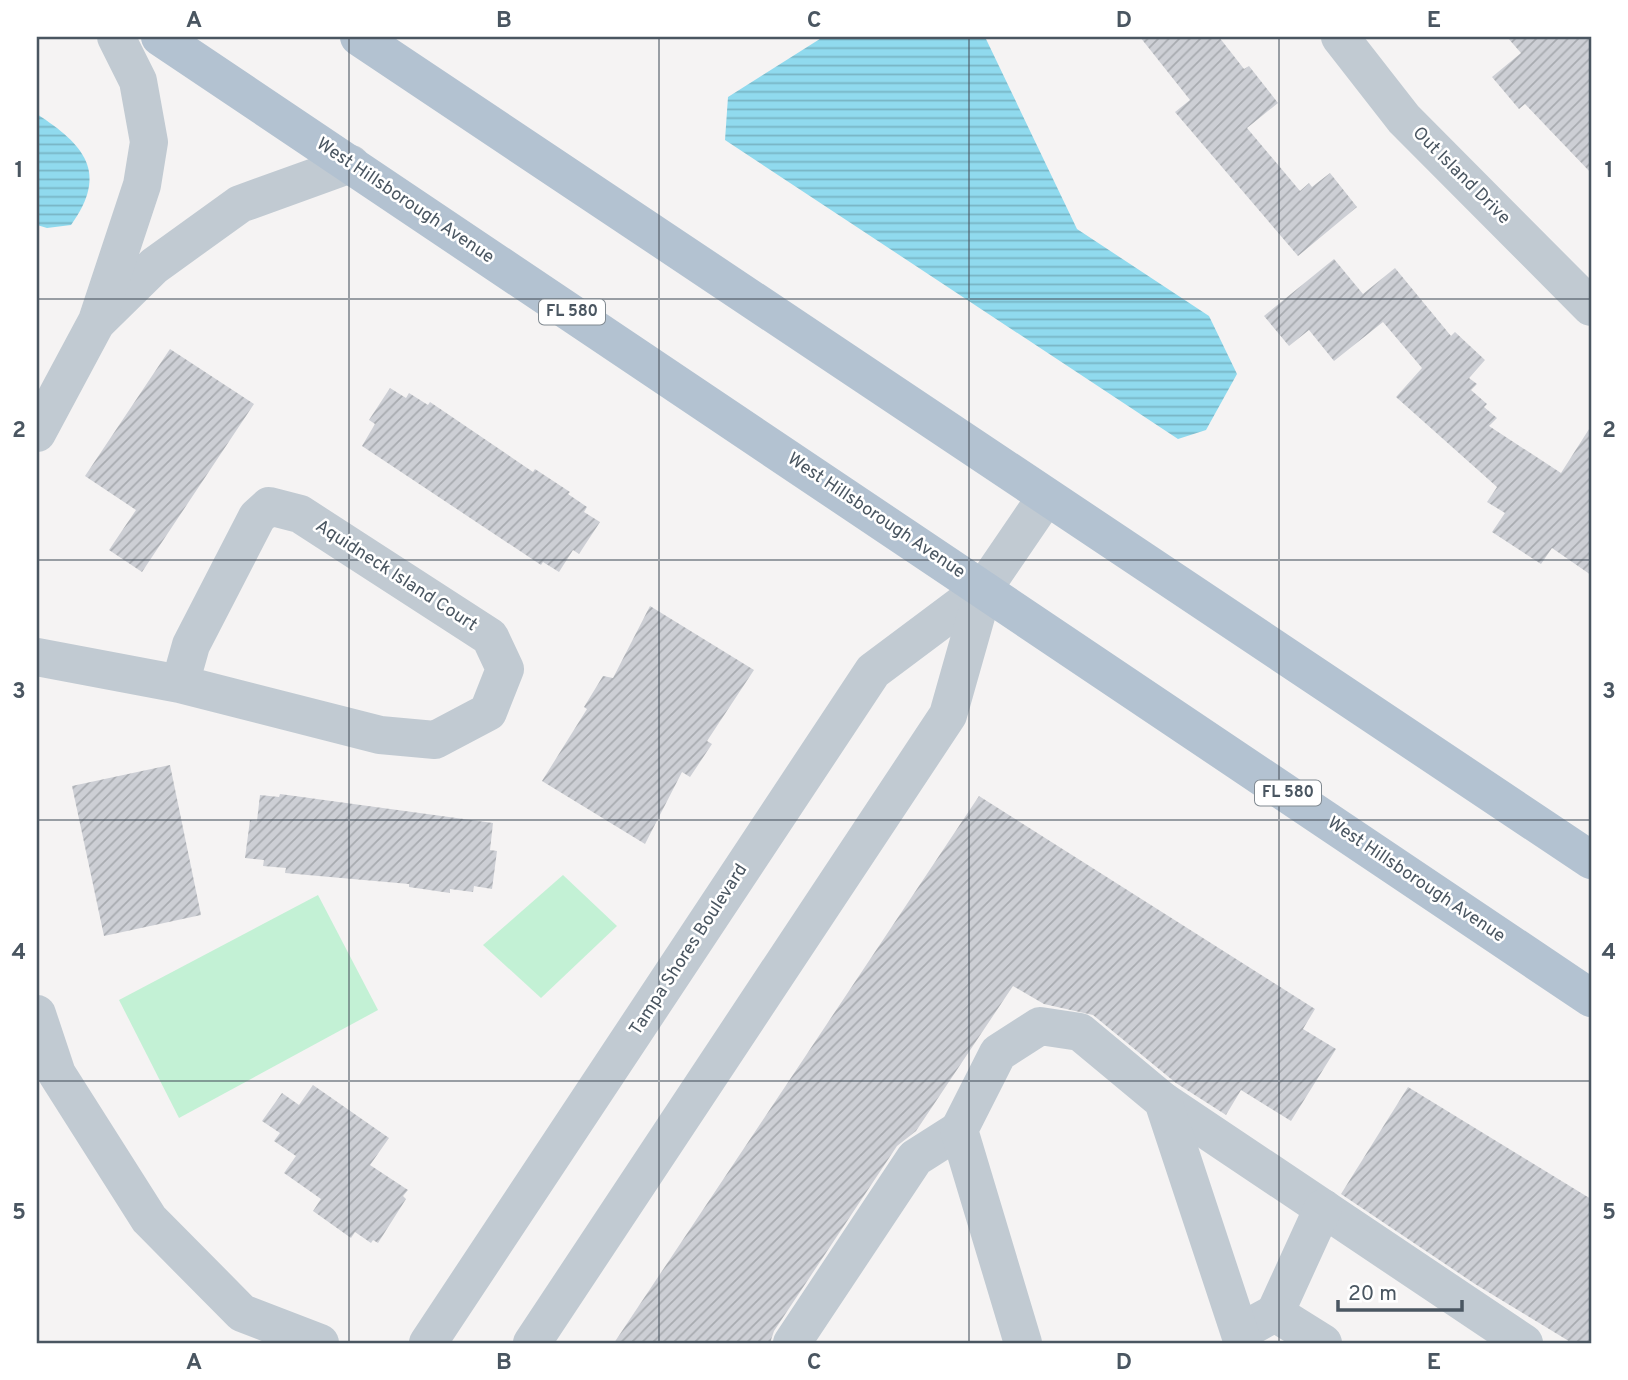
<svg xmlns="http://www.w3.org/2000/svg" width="1628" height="1380" font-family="Overpass,sans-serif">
<defs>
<pattern id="water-rules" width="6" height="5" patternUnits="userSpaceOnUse" patternTransform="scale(1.75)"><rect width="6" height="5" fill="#90daee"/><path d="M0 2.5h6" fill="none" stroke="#78b4c4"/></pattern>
<pattern id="building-hatch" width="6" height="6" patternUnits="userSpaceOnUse" patternTransform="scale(1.75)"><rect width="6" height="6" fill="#cdcfd5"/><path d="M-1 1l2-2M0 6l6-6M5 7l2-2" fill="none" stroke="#a8abb0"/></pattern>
</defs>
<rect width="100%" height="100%" fill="#f5f3f3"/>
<!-- pitch -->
<g fill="#c3f1d5">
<path d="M563 875 617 926 541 998 483 945Z"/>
<path d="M318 895 378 1010 179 1118 119 1000Z"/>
</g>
<!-- water -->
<g fill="url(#water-rules)">
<path d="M823 37H982L986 39 1077 229 1209 316 1237 374 1206 430 1178 439 725 140 728 97Z"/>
<path d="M37 114C84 145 109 172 71 225L47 228 37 225Z"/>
</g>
<!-- building -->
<g fill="url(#building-hatch)">
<path d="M1140 37H1219L1244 69 1249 66 1278 103 1247 128 1300 191 1309 183 1312 187 1330 173 1357 207 1298 256 1175 112 1190 100Z"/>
<path d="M1507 37H1591V173L1525 104 1519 109 1492 77 1521 53Z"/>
<path d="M1334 259 1363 294 1395 268 1451 336 1455 332 1485 360 1469 378 1477 384 1471 390 1487 404 1484 407 1497 418 1489 426 1561 473 1591 426V575L1552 548 1541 564 1492 532 1505 513 1487 502 1497 487 1396 397 1422 368 1383 322 1334 361 1309 330 1289 346 1264 316Z"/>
<path d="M170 349 254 404 142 572 109 550 136 510 85 476Z"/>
<path d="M390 388 406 398 409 393 428 405 430 402 533 472 535 469 570 492 568 494 587 507 584 512 600 522 579 554 573 550 559 572 543 562 541 565 362 446 375 424 369 420Z"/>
<path d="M650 606 754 670 707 741 712 744 690 777 682 772 645 844 542 781 587 709 584 707 603 676 613 678Z"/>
<path d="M170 765 201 915 104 936 72 786Z"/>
<path d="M280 794 493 823 490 850 497 851 492 889 474 886 473 892 450 889V893L409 887V884L285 873 286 868 263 866 264 860 245 858 250 820 257 821 260 795 279 797Z"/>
<path d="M979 796 1315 1009 1303 1029 1336 1049 1291 1121 1241 1090 1226 1115 1176 1083 1093 1015 1044 1004 1013 986 916 1131 897 1146 774 1331 770 1343H614Z"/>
<path d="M313 1085 389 1138 370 1165 408 1190 403 1196 406 1199 378 1243 373 1240 371 1243 355 1232 351 1238 313 1211 321 1199 284 1173 296 1156 274 1141 280 1133 262 1121 282 1093 299 1105Z"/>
<path d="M1408 1087 1591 1199V1343H1572L1475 1284 1341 1194Z"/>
</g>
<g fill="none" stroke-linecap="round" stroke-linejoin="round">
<!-- minor -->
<g stroke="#c1cad2" stroke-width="38">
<path d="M1340 37 1404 119 1591 307"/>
<path d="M99 320 154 266 240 204 351 164"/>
<path d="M37 433 97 321 142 185 149 142 138 81 116 37"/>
<path d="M37 657 180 684 380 735 435 740 488 712 505 669 490 637 300 514 269 506 257 517 191 645 180 684"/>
<path d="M37 1014 57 1074 149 1219 242 1313 320 1343"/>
<path d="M1163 1101 1524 1343"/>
<path d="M1275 1313 1323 1208"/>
<path d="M1253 1325 1275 1313 1323 1343"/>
<path d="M428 1343 873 671 984 588 1046 497"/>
<path d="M532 1343 948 715 984 588"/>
<path d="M792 1343 915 1158 959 1130"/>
<path d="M1023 1343 959 1130 998 1053 1040 1026 1080 1032 1163 1101 1243 1343"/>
</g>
<!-- major -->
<g stroke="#b3c2d1" stroke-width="38">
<path d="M160 37 1591 998"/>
<path d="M359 37 1591 860"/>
</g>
</g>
<!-- grid -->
<path fill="none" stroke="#4a5661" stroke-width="2" stroke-opacity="0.55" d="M349 37V1343M659 37V1343M969 37V1343M1279 37V1343M37 299H1591M37 560H1591M37 820H1591M37 1081H1591"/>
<g text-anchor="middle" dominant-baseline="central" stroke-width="5" stroke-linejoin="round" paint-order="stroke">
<!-- shield labels -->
<g fill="#fff" stroke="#808990" stroke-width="2">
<rect x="539" y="299.5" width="66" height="25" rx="5"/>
<rect x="1255" y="780.5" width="66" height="25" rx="5"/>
</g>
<g font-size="16" font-weight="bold" fill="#4a5661">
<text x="572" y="312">FL 580</text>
<text x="1288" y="793">FL 580</text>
</g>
<!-- street labels -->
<g font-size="18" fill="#4a5661" stroke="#fff">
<text transform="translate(1461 176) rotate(45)">Out Island Drive</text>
<text transform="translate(405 201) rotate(34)">West Hillsborough Avenue</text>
<text transform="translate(876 516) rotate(34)">West Hillsborough Avenue</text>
<text transform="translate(396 576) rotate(33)">Aquidneck Island Court</text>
<text transform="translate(1416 880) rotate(34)">West Hillsborough Avenue</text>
<text transform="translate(689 950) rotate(-57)">Tampa Shores Boulevard</text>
</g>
</g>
<!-- border -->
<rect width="1628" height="1380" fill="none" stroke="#ffffff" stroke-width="77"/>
<!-- scale -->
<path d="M1338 1300v10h124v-10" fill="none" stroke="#4a5661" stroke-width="3.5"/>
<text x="1348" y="1300" font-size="21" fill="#4a5661" stroke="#ffffff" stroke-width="5" paint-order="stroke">20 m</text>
<rect x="38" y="38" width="1552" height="1304" fill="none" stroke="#4a5661" stroke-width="2.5"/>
<g font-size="23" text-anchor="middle" font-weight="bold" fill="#4a5661">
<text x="194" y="27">A</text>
<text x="504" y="27">B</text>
<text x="814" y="27">C</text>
<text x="1124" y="27">D</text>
<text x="1434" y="27">E</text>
<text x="19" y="177">1</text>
<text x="1609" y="177">1</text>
<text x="19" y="437">2</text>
<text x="1609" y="437">2</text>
<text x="19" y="698">3</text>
<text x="1609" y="698">3</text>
<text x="19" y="959">4</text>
<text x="1609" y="959">4</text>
<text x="19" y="1219">5</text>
<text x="1609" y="1219">5</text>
<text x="194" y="1369">A</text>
<text x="504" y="1369">B</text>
<text x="814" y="1369">C</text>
<text x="1124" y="1369">D</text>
<text x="1434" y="1369">E</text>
</g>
</svg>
